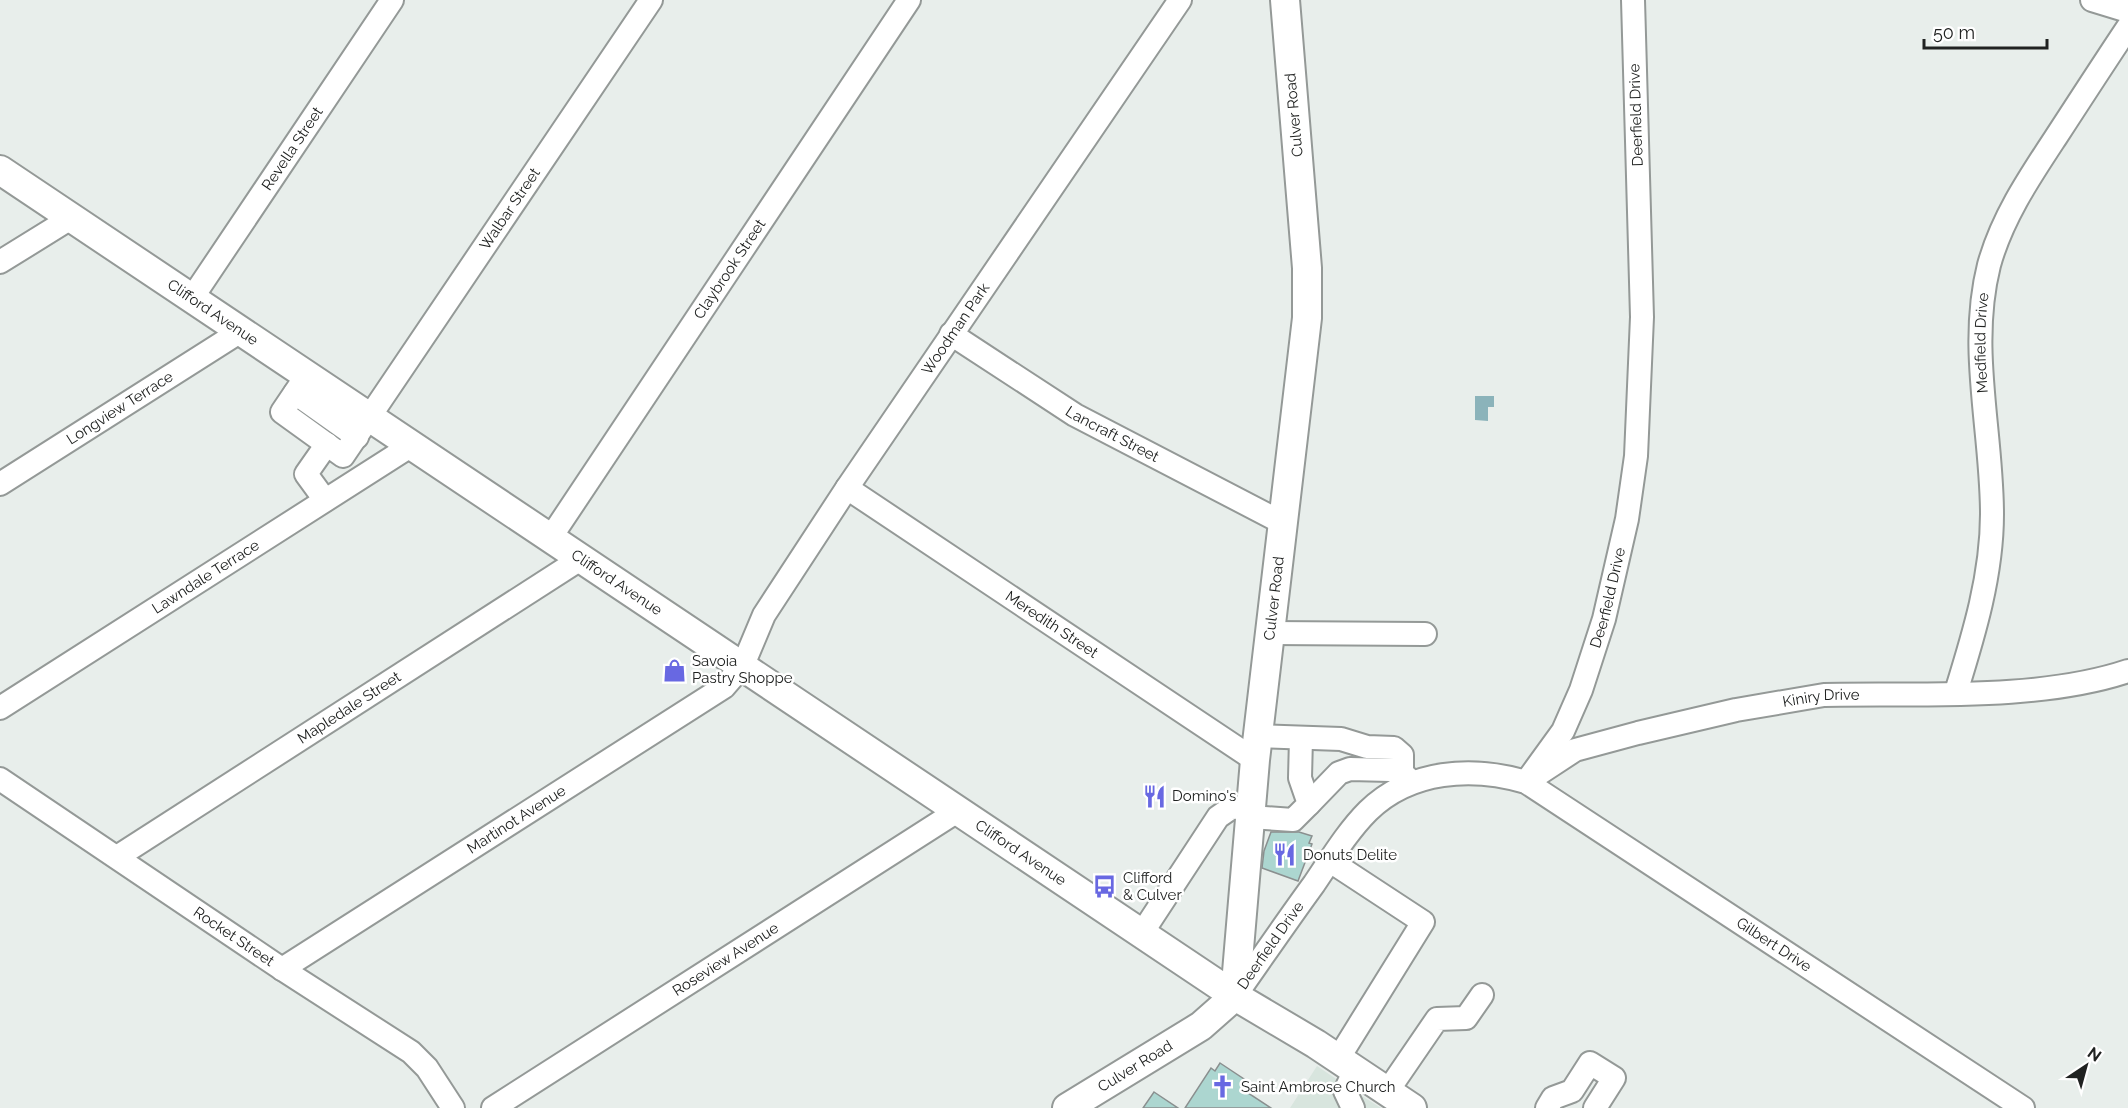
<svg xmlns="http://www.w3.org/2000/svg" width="2128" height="1108" font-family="Raleway,sans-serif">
<rect width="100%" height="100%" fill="#e8eeeb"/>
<!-- built -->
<path fill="#d8e5de" d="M1317 1066 1351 1089 1381 1108H1290Z"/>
<!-- water -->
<path fill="#8bb3ba" d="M1475 396H1494V407H1488V421L1475 420Z"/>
<!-- building -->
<g fill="#acd6d0" stroke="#8a8f8f" stroke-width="1.5">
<path d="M1271 832H1299L1312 836 1309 843 1312 844 1298 881 1262 868 1264 851Z"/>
<path d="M1220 1063 1250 1083 1245 1091 1271 1108H1185L1211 1068 1215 1071Z"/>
<path d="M1154 1092 1178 1108H1143Z"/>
</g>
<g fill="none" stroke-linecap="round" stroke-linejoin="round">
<defs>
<g id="minor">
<path d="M2092 0 2128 11"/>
<path d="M0 262 71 218"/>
<path id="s1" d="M192 298 392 0"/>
<path id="s2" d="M951 334 1075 415 1283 523"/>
<path id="s3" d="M307 375 282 412 343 456 651 0"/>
<path d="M295 393 357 437"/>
<path id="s4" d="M0 484 241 331"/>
<path id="s5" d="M847 488 1255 760"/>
<path d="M325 500 306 474 327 444"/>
<path id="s6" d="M551 537 909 0"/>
<path d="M1270 633 1425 634"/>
<path id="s7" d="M1956 692C1974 634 1992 575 1992 514 1992 431 1968 348 1989 265 2002 218 2029 178 2056 137 2080 100 2104 63 2128 27"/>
<path id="s8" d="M0 708 412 445"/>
<path d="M1257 736 1341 739 1367 747 1394 748 1402 755V773"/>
<path id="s9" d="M1540 773 1575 750 1638 733 1736 710 1824 695C1918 693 2039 701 2128 671"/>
<path id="s10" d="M0 779 282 969 411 1052 427 1068 453 1108"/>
<path id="s11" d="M1526 782 1563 731 1581 690 1604 619 1627 519 1636 456 1642 317 1633 0"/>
<path d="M1309 804 1339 773 1350 769 1390 770 1402 773 1412 782"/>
<path d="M1250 817 1293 820 1309 804 1300 778 1301 738"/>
<path id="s12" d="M117 857 582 558"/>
<path d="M1330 861 1423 922 1338 1059"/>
<path d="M1142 933 1218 817 1231 808 1251 807"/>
<path id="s13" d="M282 969 724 687 743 665 764 615 847 488 1180 0"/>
<path id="s14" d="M1235 996C1261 959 1287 921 1314 884 1331 859 1347 832 1368 811 1410 770 1472 766 1526 782L2023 1108"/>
<path d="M1387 1092 1437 1019 1466 1018 1482 995"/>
<path id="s15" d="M493 1108 959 810"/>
<path d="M1353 1108 1345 1091 1355 1070"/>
<path d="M1547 1108 1553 1098 1572 1091 1590 1063 1614 1078 1595 1108"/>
</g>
<g id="major">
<path id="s16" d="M0 170 1235 996 1316 1044 1412 1108"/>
<path id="s17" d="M1067 1108 1201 1026 1235 996 1255 760 1307 318V268L1285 0"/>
</g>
</defs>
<!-- minor casing -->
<use href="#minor" stroke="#949997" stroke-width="26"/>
<!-- major casing -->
<use href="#major" stroke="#949997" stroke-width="32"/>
<!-- minor -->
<use href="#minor" stroke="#fff" stroke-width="22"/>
<!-- major -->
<use href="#major" stroke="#fff" stroke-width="28"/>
</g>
<!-- icons -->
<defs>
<symbol id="shop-bare" viewBox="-9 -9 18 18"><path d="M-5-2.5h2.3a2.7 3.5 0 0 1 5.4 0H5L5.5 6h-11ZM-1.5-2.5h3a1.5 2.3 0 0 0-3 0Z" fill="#6868e2" stroke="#fff" stroke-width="2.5" paint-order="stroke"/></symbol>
<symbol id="restaurant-bare" viewBox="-9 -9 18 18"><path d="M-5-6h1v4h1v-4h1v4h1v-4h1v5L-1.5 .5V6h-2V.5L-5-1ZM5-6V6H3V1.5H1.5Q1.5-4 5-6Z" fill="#6868e2" stroke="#fff" stroke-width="2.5" paint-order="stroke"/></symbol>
<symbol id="bus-bare" viewBox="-9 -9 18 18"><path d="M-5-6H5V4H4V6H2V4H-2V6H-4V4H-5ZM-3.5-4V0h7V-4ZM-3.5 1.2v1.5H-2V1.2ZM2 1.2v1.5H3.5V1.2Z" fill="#6868e2" stroke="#fff" stroke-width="2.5" paint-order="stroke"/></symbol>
<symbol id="church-bare" viewBox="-9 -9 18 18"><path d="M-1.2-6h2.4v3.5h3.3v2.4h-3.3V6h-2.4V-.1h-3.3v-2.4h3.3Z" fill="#6868e2" stroke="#fff" stroke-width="2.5" paint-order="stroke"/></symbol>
</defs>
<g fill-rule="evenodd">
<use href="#shop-bare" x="658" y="654" width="33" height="33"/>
<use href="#restaurant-bare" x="1138" y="780" width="33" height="33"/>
<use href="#restaurant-bare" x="1268" y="838" width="33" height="33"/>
<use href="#bus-bare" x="1088" y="870" width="33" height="33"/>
<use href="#church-bare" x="1206" y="1070" width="33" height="33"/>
</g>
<g text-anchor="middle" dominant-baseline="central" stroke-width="5" stroke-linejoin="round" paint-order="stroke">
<!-- street labels -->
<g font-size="15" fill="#202221" stroke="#fff">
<text transform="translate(1294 115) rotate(-95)">Culver Road</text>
<text transform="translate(1636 115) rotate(-92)">Deerfield Drive</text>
<text stroke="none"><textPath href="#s1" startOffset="180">Revella Street</textPath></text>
<text stroke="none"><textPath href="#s3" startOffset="418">Walbar Street</textPath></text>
<text stroke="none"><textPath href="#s6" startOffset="322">Claybrook Street</textPath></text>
<text stroke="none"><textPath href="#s16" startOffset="256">Clifford Avenue</textPath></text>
<text stroke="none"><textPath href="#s13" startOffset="952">Woodman Park</textPath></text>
<text stroke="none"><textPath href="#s7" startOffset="354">Medfield Drive</textPath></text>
<text stroke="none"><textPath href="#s4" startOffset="142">Longview Terrace</textPath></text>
<text stroke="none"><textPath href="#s2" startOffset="190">Lancraft Street</textPath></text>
<text stroke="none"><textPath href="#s8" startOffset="244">Lawndale Terrace</textPath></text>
<text stroke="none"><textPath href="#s16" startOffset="742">Clifford Avenue</textPath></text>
<text stroke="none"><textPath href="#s17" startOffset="602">Culver Road</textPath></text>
<text stroke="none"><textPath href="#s11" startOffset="204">Deerfield Drive</textPath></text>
<text stroke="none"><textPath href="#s5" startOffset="246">Meredith Street</textPath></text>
<text stroke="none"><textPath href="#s9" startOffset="294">Kiniry Drive</textPath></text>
<text stroke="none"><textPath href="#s12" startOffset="276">Mapledale Street</textPath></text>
<text stroke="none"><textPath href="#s13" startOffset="278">Martinot Avenue</textPath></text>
<text stroke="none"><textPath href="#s16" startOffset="1228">Clifford Avenue</textPath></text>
<text stroke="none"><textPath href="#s10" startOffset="282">Rocket Street</textPath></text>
<text stroke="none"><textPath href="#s14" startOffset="693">Gilbert Drive</textPath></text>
<text stroke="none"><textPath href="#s14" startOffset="62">Deerfield Drive</textPath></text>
<text stroke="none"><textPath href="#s15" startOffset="276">Roseview Avenue</textPath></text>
<text stroke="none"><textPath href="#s17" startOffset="80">Culver Road</textPath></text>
</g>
<!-- poi labels -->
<g font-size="15" fill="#202221" stroke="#fff" text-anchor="start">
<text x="692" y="661">Savoia<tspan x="692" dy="17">Pastry Shoppe</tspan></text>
<text x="1172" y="796">Domino's</text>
<text x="1303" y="855">Donuts Delite</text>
<text x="1123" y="878">Clifford<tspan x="1123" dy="17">&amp; Culver</tspan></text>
<text x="1241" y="1087">Saint Ambrose Church</text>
</g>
</g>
<!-- north arrow -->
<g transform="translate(2086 1066) rotate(36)" stroke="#ffffff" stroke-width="4.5" paint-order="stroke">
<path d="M0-4.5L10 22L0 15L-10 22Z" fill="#202221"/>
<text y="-9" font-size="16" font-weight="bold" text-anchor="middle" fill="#202221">N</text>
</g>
<!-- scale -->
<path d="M1924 39v9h123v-9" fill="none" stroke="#202221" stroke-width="3"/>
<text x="1933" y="39" font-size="18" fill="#202221" stroke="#ffffff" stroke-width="4.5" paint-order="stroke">50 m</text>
</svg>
